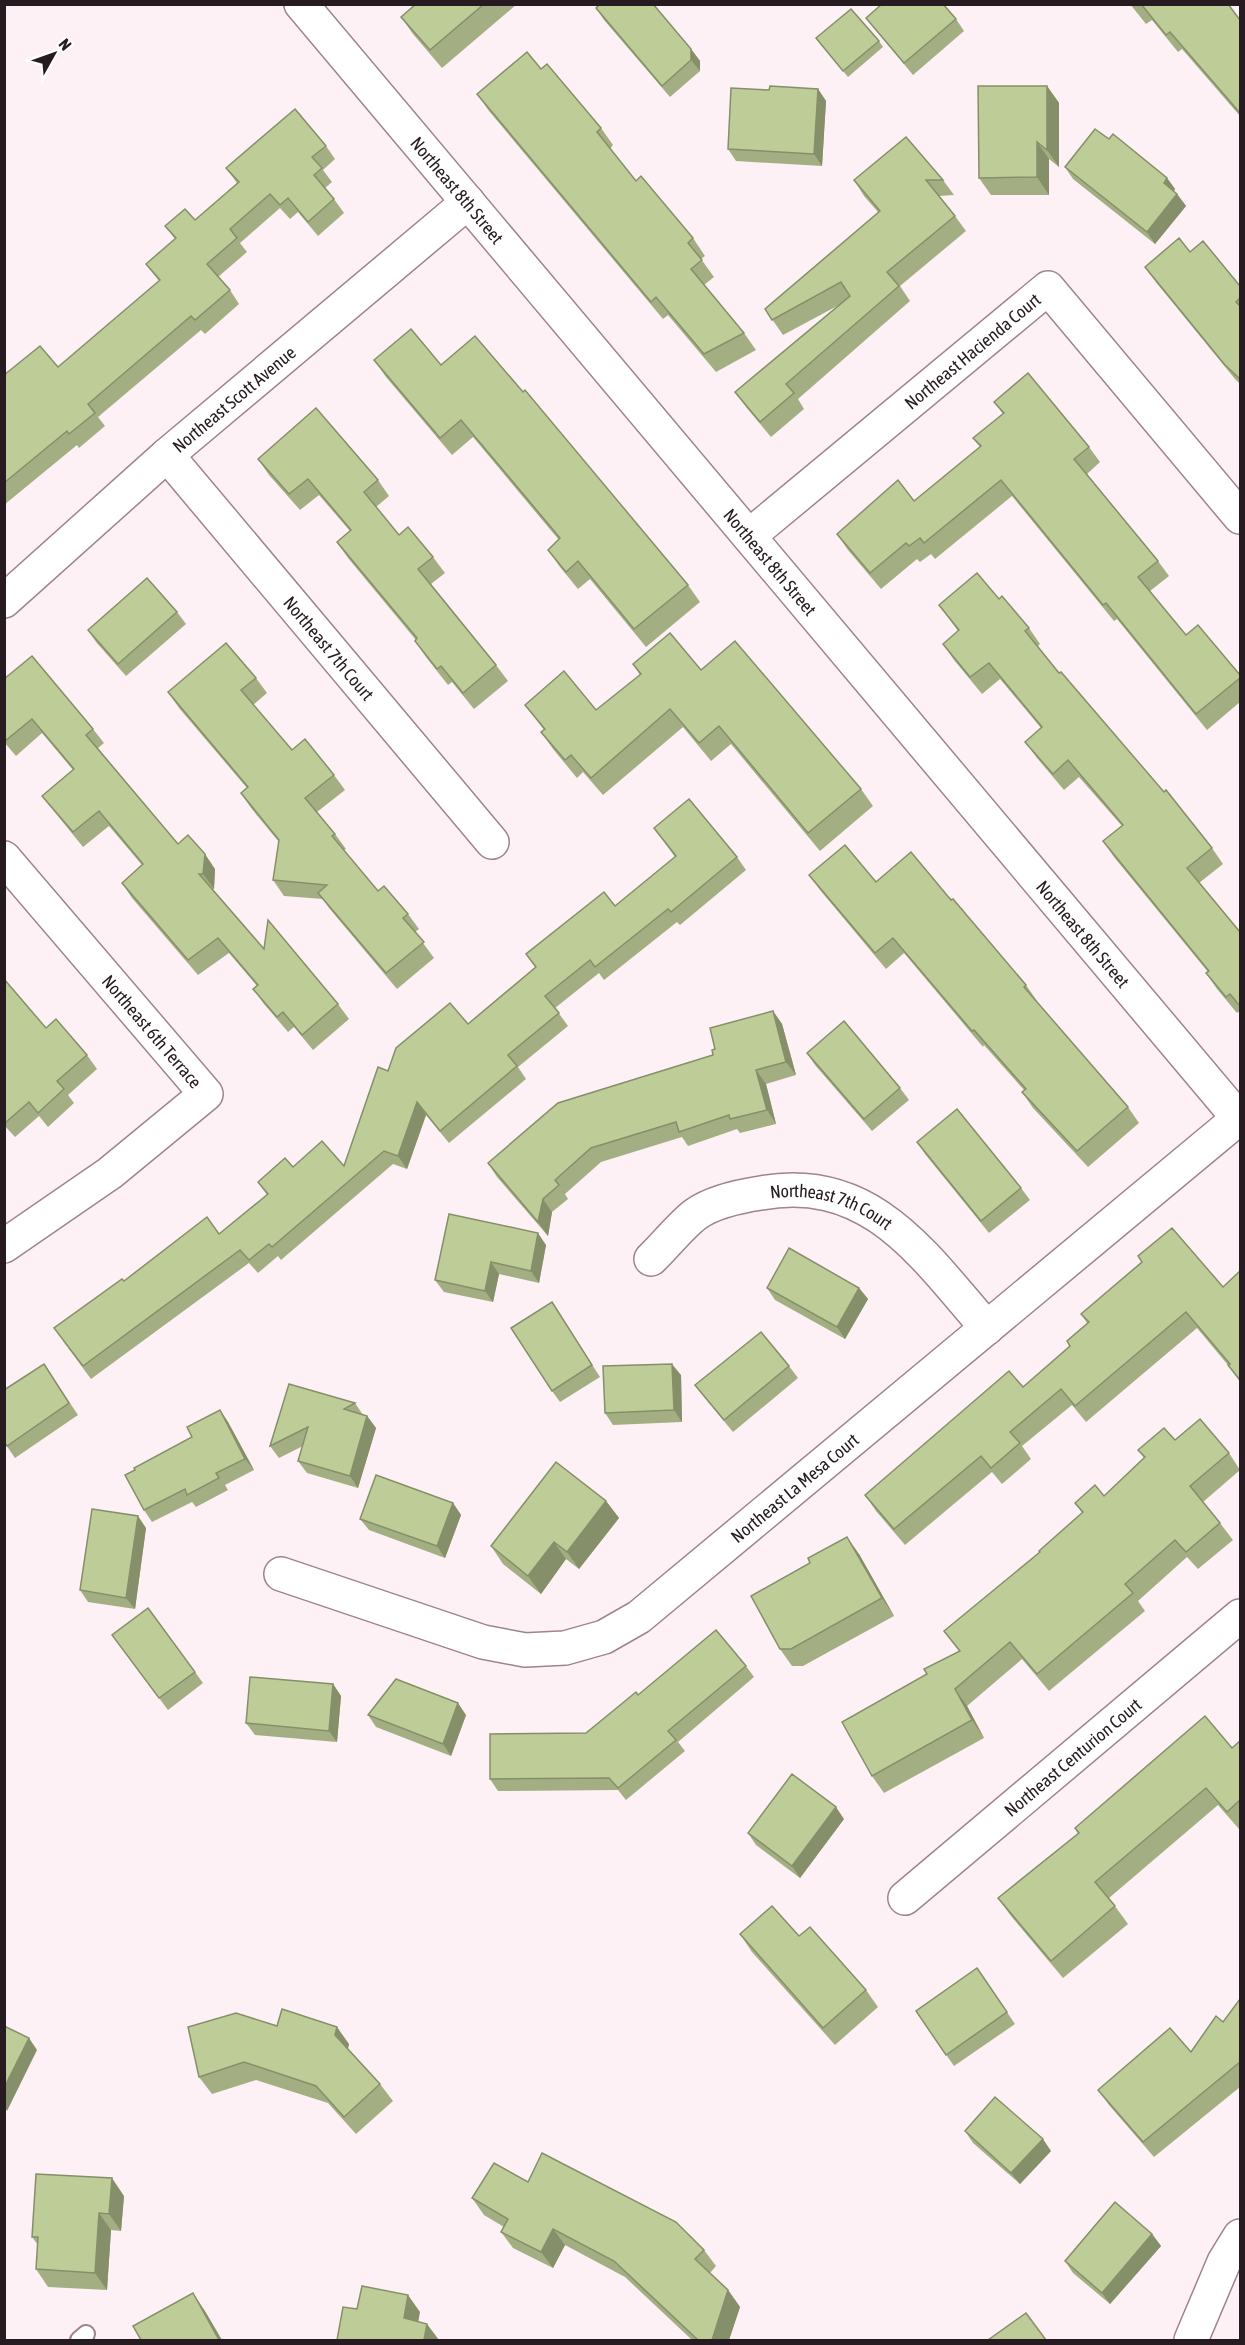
<svg xmlns="http://www.w3.org/2000/svg" width="1245" height="2345" font-family="'Asap Condensed',sans-serif">
<rect width="100%" height="100%" fill="#fef1f6"/>
<g fill="none" stroke-linecap="round" stroke-linejoin="round">
<defs>
<path id="lane" d="M79 2340 86 2334"/>
<g id="street">
<path id="s1" d="M301 4 1240 1120"/>
<path id="s2" d="M167 455 492 842"/>
<path id="s3" d="M749 536 1048 288 1240 517"/>
<path id="s4" d="M4 601 167 455 468 202"/>
<path id="s5" d="M4 858 206 1094 110 1173 4 1246"/>
<path id="s6" d="M651 1259C665 1246 681 1225 696 1214 713 1202 741 1196 761 1193 871 1173 924 1256 987 1328"/>
<path id="s7" d="M281 1574 483 1642 525 1650 565 1648 604 1637 639 1617 1239 1118"/>
<path id="s8" d="M905 1898 1240 1616"/>
<path d="M1191 2340 1224 2262 1240 2236"/>
</g>
</defs>
<!-- lane casing -->
<use href="#lane" stroke="#9f838f" stroke-width="20"/>
<!-- street casing -->
<use href="#street" stroke="#9f838f" stroke-width="36"/>
<!-- lane -->
<use href="#lane" stroke="#fff" stroke-width="16"/>
<!-- street -->
<use href="#street" stroke="#fff" stroke-width="33"/>
</g>
<!-- wall -->
<g fill="#a3af82">
<path d="M416 4H517L442 68 413 34 401 17Z"/>
<path d="M1130 4H1228L1240 20V116L1182 49 1178 52 1152 20 1146 24Z"/>
<path d="M596 8 691 49 700 61V71L670 97 604 20Z"/>
<path d="M866 18 956 19 964 31 913 75 875 29Z"/>
<path d="M816 38 879 41 883 47 848 77Z"/>
<path d="M541 69 601 128 613 145 610 149 636 181 693 238 705 256 701 259 714 277 704 285 744 333 756 350 716 372 668 315 663 319 489 111 477 94Z"/>
<path d="M1047 86 1059 103V167L1049 159V195H991L979 178Z"/>
<path d="M818 89 826 101 822 166 736 161 728 149 769 90Z"/>
<path d="M1109 139 1167 178 1175 189 1174 191 1177 194 1186 206 1155 244 1073 179 1065 167Z"/>
<path d="M326 146 335 159 323 170 332 182 325 188 334 199 344 213 318 236 298 212 290 219 280 208 240 243 247 252 218 277 230 290 239 304 205 334 201 330 98 417 105 426 79 448 77 445 4 505V375L58 367 159 281 146 264 175 239 165 226 195 220 237 183 226 168Z"/>
<path d="M854 180H943L954 195 939 196 955 216 966 231 900 286 910 301 798 399 804 409 771 437 746 407 735 392 839 305 783 335 765 309 878 212 864 196Z"/>
<path d="M1145 267 1240 286V384L1235 379 1155 281Z"/>
<path d="M374 360 441 365 688 585 700 602 646 647 590 579 578 589 560 567 548 550 559 540 473 437 452 455 386 377Z"/>
<path d="M994 402 1089 447 1100 462 1087 474 1158 561 1169 576 1150 591 1186 635 1240 675V702L1207 730 1117 619 1114 621 1012 496 935 559 931 554 920 562 917 559 881 589 848 550 837 534 914 501 980 447 973 438 1003 414Z"/>
<path d="M258 459 378 480 389 496 376 507 399 535 433 557 445 573 431 584 496 665 508 681 474 709 452 682 448 685 426 657 415 641 416 640 348 558 337 542 350 531 319 495 300 510 269 475Z"/>
<path d="M999 599 1029 628 1040 644 1038 646 1059 673 1212 848 1223 864 1199 883 1240 932V1011L1237 1013 1217 989 1206 973 1208 972 1114 857 1103 841 1122 826 1079 777 1064 790 1037 758 1025 742 1041 728 1000 679 982 694 954 660 943 644 958 631 939 605Z"/>
<path d="M177 612 186 624 126 676 96 642 88 630Z"/>
<path d="M633 664 701 670 861 789 873 806 820 851 731 744 711 761 683 727 603 795 583 772 577 778 553 749 541 732 544 730 525 705 596 710 640 675Z"/>
<path d="M256 678 267 693 253 705 292 750 334 775 345 790 317 812 335 834 346 849 344 850 378 891 408 914 419 929 415 932 434 958 397 989 329 908 323 899 284 896 273 880 279 842 251 808 241 793 247 788 179 708 168 692Z"/>
<path d="M4 679 93 729 104 743 98 748 178 844 215 869 214 889H212L264 949 338 1004 349 1019 313 1050 294 1027 288 1032 264 1004 253 989 257 986 229 953 198 975 132 898 122 883 142 865 109 826 83 847 53 810 42 796 73 770 42 733 16 756 4 742Z"/>
<path d="M654 828 737 857 746 870 680 925 677 922 604 980 599 973 555 1008 568 1026 518 1067 526 1079 449 1143 426 1115 407 1169 393 1164 281 1260 278 1256 258 1273 249 1263 91 1379 63 1341 124 1281 219 1234 267 1195 258 1182 293 1167 344 1166 388 1071 468 1024 535 967 526 954 615 906 675 857Z"/>
<path d="M809 875 876 882 1026 985 1037 1001 1036 1002 1128 1107 1139 1123 1088 1167 1033 1108 1022 1092 1024 1090 984 1045 983 1047 904 953 886 969 820 890Z"/>
<path d="M4 979 46 1028 87 1055 97 1069 68 1095 74 1103 48 1127 39 1116 15 1137 4 1125Z"/>
<path d="M773 1011 782 1024 796 1075 766 1084 776 1124 740 1133 737 1129 688 1146 682 1137 601 1162 565 1194 568 1199 552 1212 548 1236 497 1177 488 1163 713 1055 715 1049Z"/>
<path d="M807 1053 900 1088 909 1100 872 1131 815 1065Z"/>
<path d="M917 1142 1021 1188 1030 1200 989 1233 925 1154Z"/>
<path d="M449 1214 546 1245 539 1283 499 1274 493 1302 444 1292 435 1280Z"/>
<path d="M1138 1256 1223 1287 1240 1271V1382L1228 1365 1197 1328 1086 1422 1072 1405 1022 1446 1031 1459 1002 1484 992 1472 905 1545 876 1511 865 1495 1023 1387 1070 1346 1067 1341 1087 1323 1081 1314 1142 1262Z"/>
<path d="M767 1288H859L868 1299 845 1339 775 1300Z"/>
<path d="M552 1302 600 1377 560 1402 552 1391Z"/>
<path d="M44 1364 78 1415 15 1458 4 1442Z"/>
<path d="M789 1366 798 1378 733 1432 704 1397 695 1385Z"/>
<path d="M681 1375 682 1422 613 1425 605 1413Z"/>
<path d="M355 1403 363 1415 367 1416 376 1428 358 1488 307 1473 298 1461 303 1446 279 1458 270 1446Z"/>
<path d="M220 1410 228 1422 254 1470 225 1485 228 1490 196 1507 192 1502 152 1522 144 1510 135 1470 192 1437Z"/>
<path d="M1175 1440 1229 1453 1240 1470 1203 1502 1220 1523 1233 1540 1198 1569 1187 1557 1138 1601 1145 1611 1049 1691 1022 1659 967 1706 984 1738 884 1793 872 1776 927 1674 959 1651 944 1631 1040 1552 1082 1513 1075 1503 1104 1496 1144 1458 1138 1450Z"/>
<path d="M606 1501 619 1518 579 1569 566 1559 541 1594 503 1564 491 1546Z"/>
<path d="M453 1503 461 1515 445 1558 369 1530 360 1519Z"/>
<path d="M146 1528 135 1609 88 1602 80 1590Z"/>
<path d="M859 1554 894 1616 803 1666H792L780 1649 810 1563Z"/>
<path d="M112 1635 195 1672 203 1683 168 1710Z"/>
<path d="M746 1666 754 1677 678 1742 685 1751 626 1800 618 1790 498 1791 490 1779 586 1733 638 1695Z"/>
<path d="M333 1684 341 1696 337 1742 255 1735 246 1723Z"/>
<path d="M368 1715H466L451 1756 376 1727Z"/>
<path d="M1240 1741V1828L1239 1829 1218 1805 1109 1898 1128 1924 1063 1978 1011 1916 998 1898 1078 1833 1075 1828 1232 1748Z"/>
<path d="M844 1819 800 1878 756 1845 748 1833Z"/>
<path d="M740 1934 799 1936 866 1990 878 2007 835 2045 752 1952Z"/>
<path d="M977 1968 1015 2024 954 2066 916 2011Z"/>
<path d="M1240 1999V2087L1154 2157 1109 2105 1098 2090 1191 2052 1223 2022Z"/>
<path d="M277 2026 349 2044 348 2049 380 2084 393 2101 356 2134 328 2103 256 2080 212 2094 199 2077Z"/>
<path d="M965 2131 1051 2151 1020 2184 973 2143Z"/>
<path d="M528 2182 704 2250 716 2266 710 2273 728 2290 740 2307 729 2340H692L625 2277 565 2245 553 2268 513 2248 501 2232 504 2227 484 2215 472 2198Z"/>
<path d="M124 2196 121 2231 111 2230 107 2290 48 2287 36 2269 38 2245 32 2237Z"/>
<path d="M1152 2234 1161 2246 1110 2304 1073 2273 1065 2261Z"/>
</g>
<!-- shaded-wall -->
<g fill="#858f6a">
<path d="M691 49 700 61V71L691 60Z"/>
<path d="M1047 86 1059 103V167L1047 150Z"/>
<path d="M818 89 826 101 822 166 814 154Z"/>
<path d="M1037 142 1049 159V195L1037 177Z"/>
<path d="M1167 178 1175 189 1172 195 1164 183Z"/>
<path d="M1177 194 1186 206 1155 244 1147 232Z"/>
<path d="M205 854 215 869 214 889 203 874Z"/>
<path d="M773 1011 782 1024 796 1075 786 1062Z"/>
<path d="M756 1070 766 1084 776 1124 767 1110Z"/>
<path d="M417 1102 426 1115 407 1169 398 1156Z"/>
<path d="M543 1199 552 1212 548 1236 538 1222Z"/>
<path d="M538 1233 546 1245 539 1283 531 1271Z"/>
<path d="M491 1262 499 1274 493 1302 485 1291Z"/>
<path d="M859 1288 868 1299 845 1339 837 1327Z"/>
<path d="M672 1364 681 1375 682 1422 674 1410Z"/>
<path d="M220 1410 228 1422 254 1470 245 1459Z"/>
<path d="M367 1416 376 1428 358 1488 350 1476Z"/>
<path d="M606 1501 619 1518 579 1569 567 1552Z"/>
<path d="M453 1503 461 1515 445 1558 437 1546Z"/>
<path d="M138 1516 146 1528 135 1609 126 1598Z"/>
<path d="M847 1537 859 1554 894 1616 882 1598Z"/>
<path d="M554 1542 566 1559 541 1594 528 1576Z"/>
<path d="M333 1684 341 1696 337 1742 329 1731Z"/>
<path d="M955 1689 967 1706 984 1738 972 1720Z"/>
<path d="M458 1703 466 1715 451 1756 443 1744Z"/>
<path d="M836 1807 844 1819 800 1878 792 1866Z"/>
<path d="M337 2027 349 2044 347 2052 335 2035Z"/>
<path d="M29 2038 37 2050 7 2111 4 2106V2088Z"/>
<path d="M1043 2139 1051 2151 1020 2184 1011 2173Z"/>
<path d="M112 2178 124 2196 121 2231 109 2214Z"/>
<path d="M99 2213 111 2230 107 2290 95 2273Z"/>
<path d="M553 2229 565 2245 553 2268 541 2252Z"/>
<path d="M1152 2234 1161 2246 1110 2304 1102 2293Z"/>
<path d="M728 2290 740 2307 729 2340H712Z"/>
<path d="M193 2293 205 2311 222 2340H219Z"/>
<path d="M408 2295 420 2312 416 2335 404 2318Z"/>
<path d="M427 2324 439 2340H424Z"/>
</g>
<!-- building -->
<g fill="#becc97" stroke="#858f6a" stroke-width="1.5">
<path d="M416 4H484L430 50 401 17Z"/>
<path d="M600 4H653L691 49V60L662 86 596 8Z"/>
<path d="M882 4H943L956 19 904 63 866 18Z"/>
<path d="M1141 4H1228L1240 20V113L1170 32 1166 35Z"/>
<path d="M851 9 879 41 843 71 816 38Z"/>
<path d="M527 52 541 69 547 64 601 128 597 132 636 181 641 176 693 238 688 243 702 260 691 269 744 333 704 354 656 297 651 302 477 94Z"/>
<path d="M770 86 818 89 814 154 728 149 731 88 769 90Z"/>
<path d="M978 86H1047V150L1037 142V177L979 178Z"/>
<path d="M295 109 326 146 312 157 322 168 314 175 334 199 308 222 288 198 280 205 270 194 230 229 237 238 207 264 230 290 195 320 191 316 88 404 95 413 69 434 67 431 4 483V375L40 346 58 367 160 280 146 264 176 238 165 226 185 209 195 220 239 182 226 168Z"/>
<path d="M1095 129 1109 139 1113 134 1167 178 1164 183 1177 194 1147 232 1065 167Z"/>
<path d="M906 137 943 180H926L955 216 887 272 899 286 786 384 794 393 760 422 735 392 850 296 841 282 772 320 765 309 880 211 854 180Z"/>
<path d="M1179 238 1190 252 1203 241 1240 286V298L1236 302 1240 306V379L1225 365 1145 267Z"/>
<path d="M411 329 441 365 475 336 523 392 525 390 688 585 634 629 578 561 566 572 548 550 560 538 461 420 440 438 374 360Z"/>
<path d="M1028 373 1089 447 1074 459 1158 561 1138 577 1186 635 1198 625 1240 675V678L1196 714 1106 603 1103 605 1001 480 924 543 920 538 909 546 906 543 870 573 837 534 898 480 914 501 981 446 973 438 1004 413 994 402Z"/>
<path d="M316 408 378 480 364 492 399 535 408 527 433 557 418 569 496 665 463 693 441 666 437 669 415 641 417 638 337 542 351 530 308 479 289 494 258 459Z"/>
<path d="M977 573 999 599 1002 596 1029 628 1025 631 1059 673 1061 672 1164 792 1166 790 1212 848 1187 868 1240 932V1006L1230 994 1226 997 1206 973 1209 971 1103 841 1123 825 1068 760 1053 774 1025 742 1042 727 989 663 970 677 943 644 959 630 939 605Z"/>
<path d="M147 578 177 612 118 664 88 630Z"/>
<path d="M670 633 701 670 735 641 861 789 808 833 719 726 699 743 670 709 591 778 571 755 565 760 541 732 545 729 525 705 564 671 596 710 641 674 633 664Z"/>
<path d="M226 643 256 678 241 690 292 750 305 739 334 775 305 798 335 834 332 836 378 891 384 886 408 914 403 918 424 942 386 973 318 893 327 885 273 880 279 840 241 793 248 787 168 692Z"/>
<path d="M32 656 93 729 86 735 178 844 188 835 205 854 203 874H199L264 949 268 920 338 1004 302 1035 283 1012 277 1017 253 989 258 985 218 938 188 960 122 883 143 864 99 811 73 832 42 796 74 769 32 719 5 741 4 740V679Z"/>
<path d="M689 799 737 857 671 912 668 909 595 967 590 960 545 996 559 1013 508 1055 517 1066 440 1131 417 1102 398 1156 384 1151 272 1247 269 1244 249 1260 240 1250 83 1366 54 1328 122 1279 124 1281 207 1217 219 1234 268 1194 258 1182 285 1158 293 1167 322 1141 344 1166 378 1067 388 1071 396 1048 450 1003 468 1024 536 967 526 954 604 892 615 906 676 856 654 828Z"/>
<path d="M845 845 876 882 911 852 951 900 953 899 1026 985 1024 987 1128 1107 1077 1151 1022 1092 1026 1089 974 1030 972 1031 893 938 875 953 809 875Z"/>
<path d="M4 979 46 1028 56 1019 87 1055 57 1081 64 1089 38 1113 29 1102 5 1123 4 1122Z"/>
<path d="M773 1011 786 1062 756 1070 767 1110 730 1119 729 1115 679 1132 676 1122 591 1148 555 1180 559 1185 543 1199 538 1222 488 1163 558 1103 713 1055 712 1050 715 1049 710 1028Z"/>
<path d="M844 1021 900 1088 864 1119 807 1053Z"/>
<path d="M957 1109 1021 1188 981 1221 917 1142Z"/>
<path d="M449 1214 538 1233 531 1271 491 1262 485 1291 435 1280Z"/>
<path d="M1172 1228 1223 1287 1240 1271V1380L1228 1365 1230 1364 1186 1312 1075 1406 1061 1389 1010 1432 1020 1443 991 1468 981 1456 894 1529 865 1495 1009 1371 1023 1387 1070 1346 1067 1341 1089 1322 1081 1314 1142 1262 1138 1256Z"/>
<path d="M789 1248 859 1288 837 1327 767 1288Z"/>
<path d="M552 1302 592 1365 552 1391 511 1328Z"/>
<path d="M761 1332 789 1366 724 1420 695 1385Z"/>
<path d="M44 1364 69 1403 7 1446 4 1442V1390Z"/>
<path d="M672 1364 674 1410 605 1413 603 1366Z"/>
<path d="M289 1384 355 1403 344 1409 367 1416 350 1476 298 1461 308 1427 270 1446Z"/>
<path d="M220 1410 245 1459 216 1473 219 1478 187 1495 185 1489 144 1510 125 1475 135 1470 134 1468 192 1437 187 1427Z"/>
<path d="M1200 1419 1229 1453 1190 1486 1220 1523 1186 1552 1175 1540 1125 1584 1133 1593 1037 1674 1010 1642 955 1689 972 1720 872 1776 842 1722 927 1674 924 1669 960 1651 944 1631 1040 1552 1039 1551 1083 1512 1075 1503 1095 1485 1104 1496 1145 1457 1138 1450 1164 1428 1175 1440Z"/>
<path d="M556 1462 606 1501 567 1552 554 1542 528 1576 491 1546Z"/>
<path d="M376 1475 453 1503 437 1546 360 1519Z"/>
<path d="M92 1509 138 1516 126 1598 80 1590Z"/>
<path d="M847 1537 882 1598 791 1649H780L751 1596 810 1563 808 1558Z"/>
<path d="M148 1608 195 1672 159 1698 112 1635Z"/>
<path d="M716 1630 746 1666 668 1731 676 1740 618 1788 609 1778 490 1779V1734L586 1733 636 1692 638 1695Z"/>
<path d="M250 1677 333 1684 329 1731 246 1723Z"/>
<path d="M396 1679 458 1703 443 1744 368 1715Z"/>
<path d="M1205 1716 1232 1748 1240 1741V1800L1227 1812 1206 1788 1095 1882 1115 1906 1051 1961 998 1898 1079 1833 1075 1828Z"/>
<path d="M792 1774 836 1807 792 1866 748 1833Z"/>
<path d="M772 1906 799 1936 810 1927 866 1990 823 2028 740 1934Z"/>
<path d="M977 1968 1007 2012 946 2055 916 2011Z"/>
<path d="M1240 1999V2062L1143 2142 1098 2090 1170 2028 1191 2052 1216 2016 1223 2022Z"/>
<path d="M282 2009 337 2027 335 2035 380 2084 344 2117 316 2086 244 2062 199 2077 188 2027 236 2013 277 2026Z"/>
<path d="M4 2026 29 2038 4 2088Z"/>
<path d="M995 2097 1043 2139 1011 2173 965 2131Z"/>
<path d="M542 2153 676 2222 704 2250 695 2259 728 2290 712 2340H698L614 2261 553 2229 541 2252 501 2232 508 2219 472 2198 494 2163 528 2182Z"/>
<path d="M36 2174 112 2178 109 2214 99 2213 95 2273 36 2269 38 2237H32Z"/>
<path d="M1115 2202 1152 2234 1102 2293 1065 2261Z"/>
<path d="M362 2286 408 2295 404 2318 427 2324 424 2340H337L343 2307 357 2309Z"/>
<path d="M193 2293 219 2340H141L133 2326Z"/>
<path d="M1026 2313 1046 2340H988Z"/>
</g>
<g text-anchor="middle" dominant-baseline="central" stroke-width="6" stroke-linejoin="round" paint-order="stroke">
<!-- street labels -->
<g font-size="18" fill="#261b20" stroke="#fff">
<text stroke="none"><textPath href="#s1" startOffset="243">Northeast 8th Street</textPath></text>
<text stroke="none"><textPath href="#s3" startOffset="290">Northeast Hacienda Court</textPath></text>
<text stroke="none"><textPath href="#s4" startOffset="306">Northeast Scott Avenue</textPath></text>
<text stroke="none"><textPath href="#s1" startOffset="729">Northeast 8th Street</textPath></text>
<text stroke="none"><textPath href="#s2" startOffset="252">Northeast 7th Court</textPath></text>
<text stroke="none"><textPath href="#s1" startOffset="1215">Northeast 8th Street</textPath></text>
<text stroke="none"><textPath href="#s5" startOffset="228">Northeast 6th Terrace</textPath></text>
<text stroke="none"><textPath href="#s6" startOffset="206">Northeast 7th Court</textPath></text>
<text stroke="none"><textPath href="#s7" startOffset="579">Northeast La Mesa Court</textPath></text>
<text stroke="none"><textPath href="#s8" startOffset="219">Northeast Centurion Court</textPath></text>
</g>
</g>
<!-- border -->
<rect width="1245" height="2345" fill="none" stroke="#261b20" stroke-width="12"/>
<!-- north arrow -->
<g transform="translate(54 54) rotate(50)" stroke="#ffffff" stroke-width="4.5" paint-order="stroke">
<path d="M0-4.5L10 22L0 15L-10 22Z" fill="#261b20"/>
<text y="-9" font-size="16" font-weight="bold" text-anchor="middle" fill="#261b20">N</text>
</g>
</svg>
